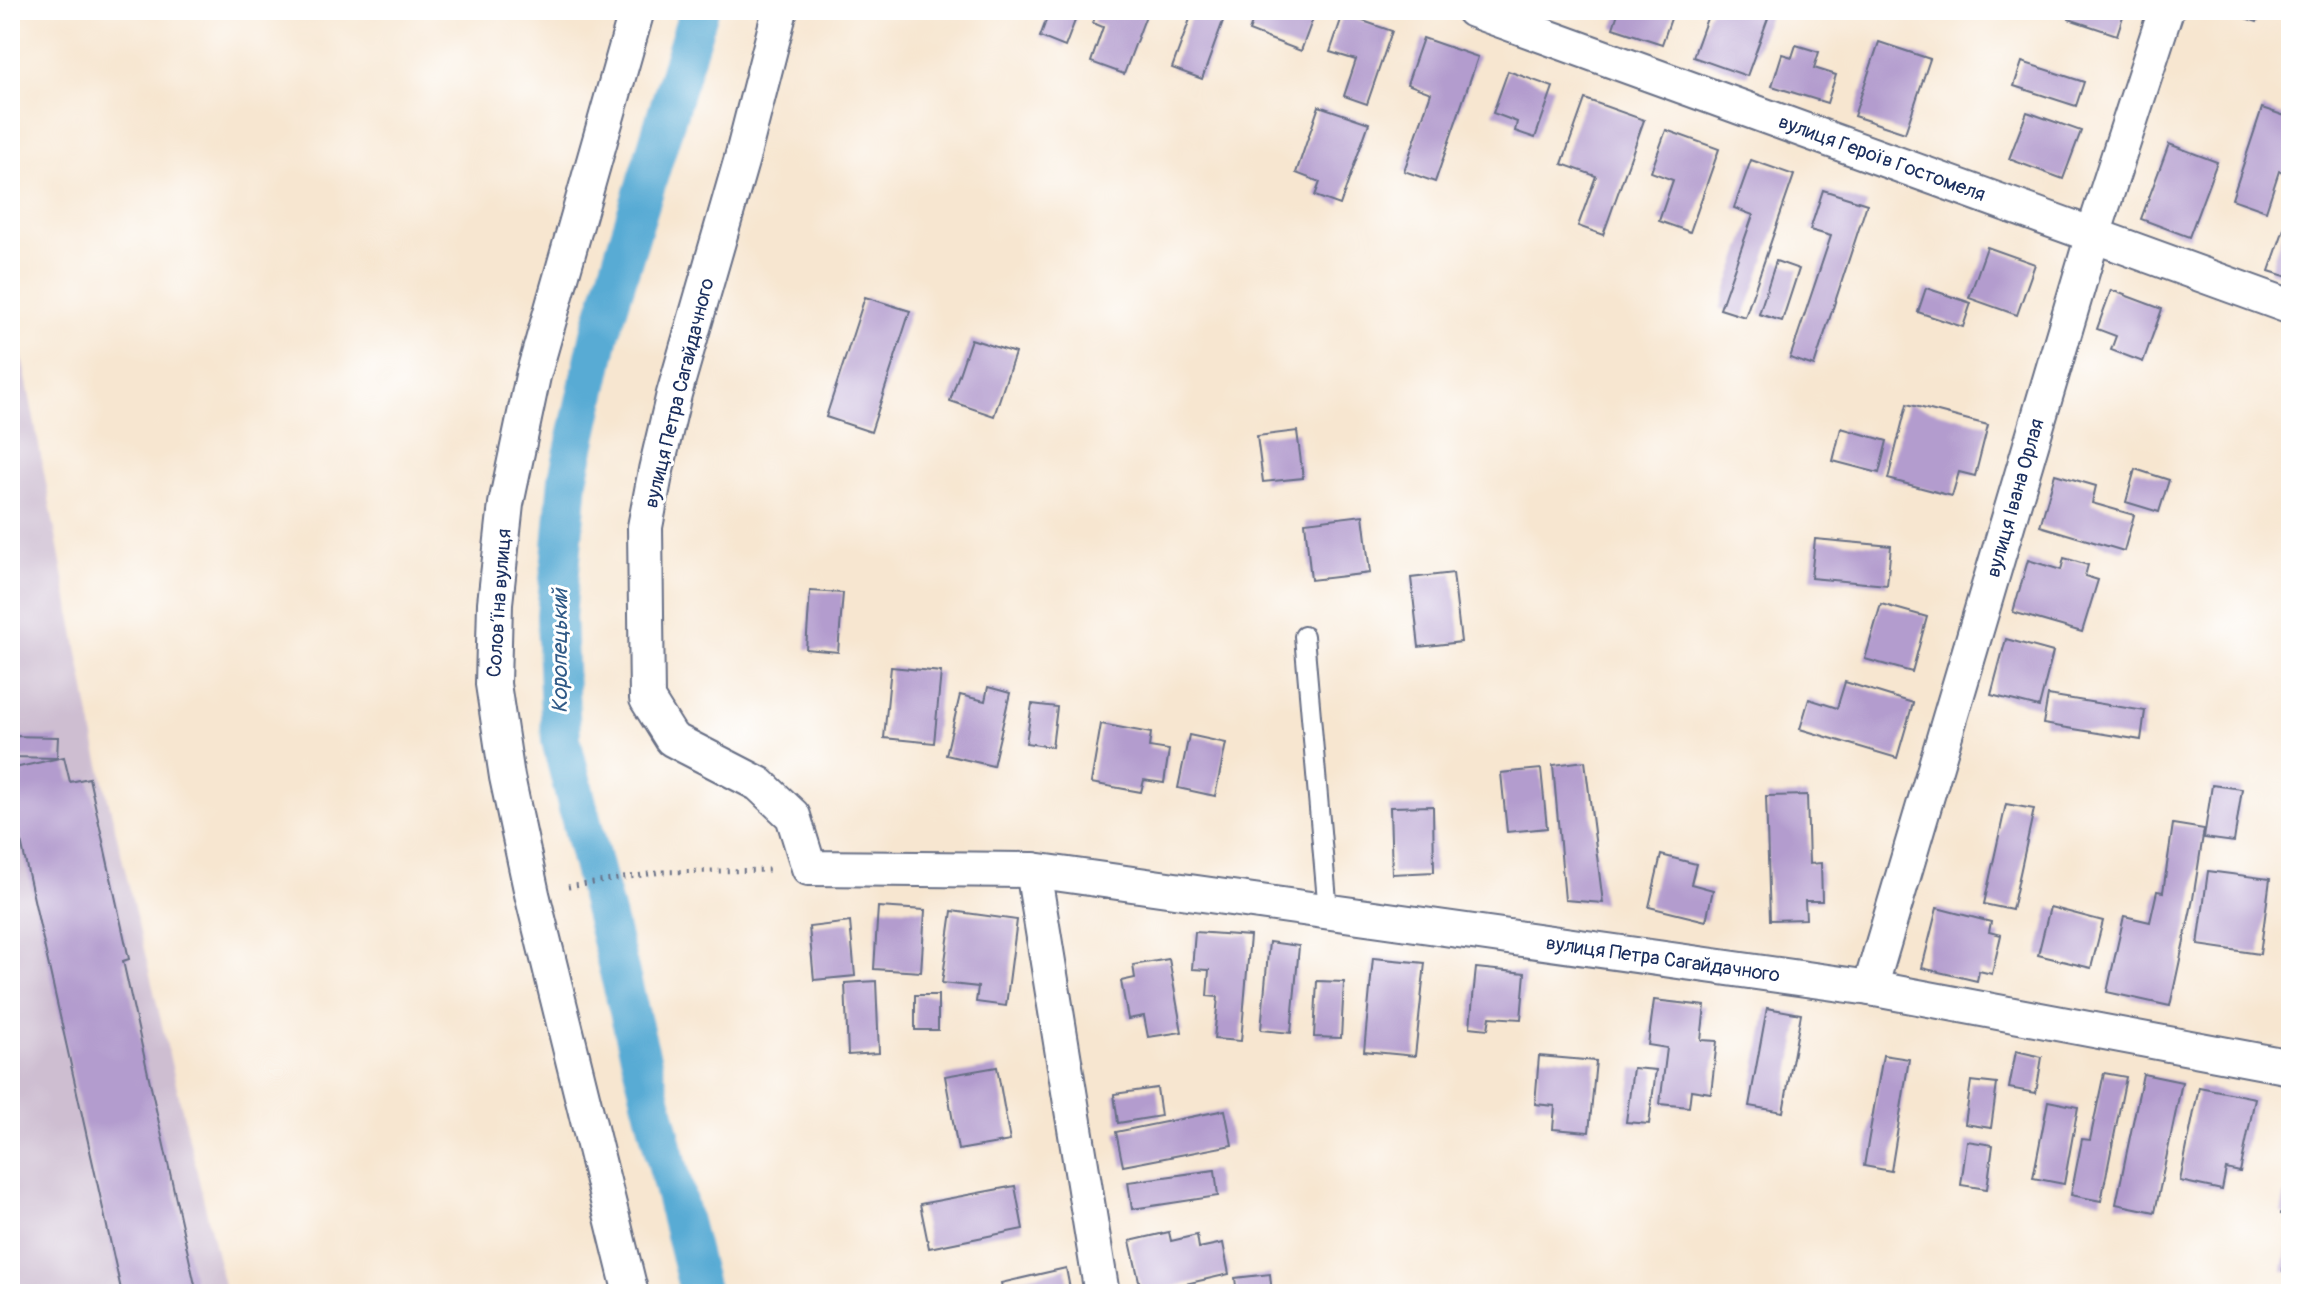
<svg xmlns="http://www.w3.org/2000/svg" width="2301" height="1304" font-family="Pangolin,sans-serif">
<rect width="100%" height="100%" fill="#fff"/>
<filter id="ink" filterUnits="userSpaceOnUse"><feTurbulence type="fractalNoise" baseFrequency=".0125" numOctaves="2"/><feDisplacementMap in="SourceGraphic" scale="16" xChannelSelector="R" yChannelSelector="G"/><feConvolveMatrix kernelMatrix="1 2 1 2 8 2 1 2 1" color-interpolation-filters="sRGB"/></filter>
<filter id="wash" filterUnits="userSpaceOnUse"><feTurbulence type="fractalNoise" baseFrequency=".006" numOctaves="4" result="noise"/><feDisplacementMap in="SourceGraphic" scale="32" xChannelSelector="R" yChannelSelector="G"/><feGaussianBlur stdDeviation="1.8" result="paint"/><feColorMatrix in="noise" values="0 0 0 0 0 0 0 0 0 0 0 0 0 0 0 0 0 1.4 0 .05"/><feComposite in="paint" operator="in"/></filter>
<g filter="url(#wash)">
<rect width="100%" height="100%" fill="#f7e6d0"/>
<!-- industrial -->
<path fill="#cebed1" d="M10 292 96 748 226 1294H10Z"/>
<g fill="none" stroke-linecap="round" stroke-linejoin="round">
<!-- canal -->
<path stroke="#58abd4" stroke-width="40" d="M699 10 600 334 568 479 556 616 561 740 700 1294"/>
</g>
<g id="blocks">
<!-- building -->
<g fill="#b39cce">
<path d="M1050 10H1079L1065 47 1040 37Z"/>
<path d="M1097 10H1148L1124 74 1091 62 1103 27 1093 23Z"/>
<path d="M1166 10H1227L1202 79 1172 68 1190 19Z"/>
<path d="M1257 10H1316L1301 51 1249 31Z"/>
<path d="M1619 10H1674L1662 44 1613 28Z"/>
<path d="M1710 10H1771L1747 76 1693 57Z"/>
<path d="M2071 10H2125L2117 35 2069 19Z"/>
<path d="M2222 10H2261L2257 22Z"/>
<path d="M1343 14 1392 31 1367 104 1344 96 1356 60 1330 52Z"/>
<path d="M1423 38 1478 57 1435 182 1404 171 1431 93 1407 84Z"/>
<path d="M1879 42 1930 59 1905 133 1854 116Z"/>
<path d="M1796 45 1819 52 1814 68 1836 75 1827 103 1772 86 1782 54 1792 57Z"/>
<path d="M2022 62 2084 82 2076 106 2014 86Z"/>
<path d="M1508 71 1553 87 1535 138 1515 131 1517 122 1493 113Z"/>
<path d="M1585 99 1644 120 1603 235 1578 226 1596 176 1562 164Z"/>
<path d="M1319 106 1369 123 1340 205 1315 196 1320 182 1296 173Z"/>
<path d="M2262 108 2291 118V176L2279 171 2266 211 2232 199Z"/>
<path d="M2027 112 2081 131 2063 179 2009 159Z"/>
<path d="M1666 130 1719 149 1690 232 1659 221 1673 180 1651 172Z"/>
<path d="M2169 144 2217 162 2189 237 2141 219Z"/>
<path d="M1751 160 1794 175 1745 317 1720 309 1753 215 1734 208Z"/>
<path d="M1823 190 1867 204 1814 366 1790 358 1831 236 1810 230Z"/>
<path d="M2291 209V278L2269 271Z"/>
<path d="M1987 247 2035 264 2017 315 1969 298Z"/>
<path d="M1776 261 1799 269 1782 321 1759 314Z"/>
<path d="M1926 288 1971 303 1963 327 1918 312Z"/>
<path d="M2111 290 2162 309 2143 362 2111 350 2116 336 2097 329Z"/>
<path d="M865 297 910 311 871 432 826 417Z"/>
<path d="M971 339 1015 353 994 416 950 401Z"/>
<path d="M1907 404 1988 425 1975 476 1959 472 1952 496 1888 479Z"/>
<path d="M1841 428 1887 441 1879 473 1833 461Z"/>
<path d="M1297 431 1303 478 1263 482 1257 436Z"/>
<path d="M2135 469 2169 480 2159 512 2126 502Z"/>
<path d="M2055 474 2096 486 2092 503 2134 515 2124 551 2040 526Z"/>
<path d="M1363 515 1370 573 1311 580 1305 522Z"/>
<path d="M1815 539 1891 546 1887 585 1811 578Z"/>
<path d="M2064 558 2088 565 2085 576 2098 580 2082 632 2013 612 2028 560 2061 570Z"/>
<path d="M1453 573 1461 642 1419 647 1411 578Z"/>
<path d="M810 591 843 593 838 652 806 649Z"/>
<path d="M1881 604 1927 617 1912 672 1865 659Z"/>
<path d="M2006 639 2053 652 2039 707 1991 695Z"/>
<path d="M891 667 941 672 934 743 884 738Z"/>
<path d="M1845 682 1913 703 1897 758 1800 729 1809 699 1837 708Z"/>
<path d="M988 687 1010 693 993 766 946 755 960 695 985 701Z"/>
<path d="M2048 695 2145 711 2141 740 2043 724Z"/>
<path d="M1032 704 1057 707 1052 747 1026 743Z"/>
<path d="M1101 724 1151 733 1149 747 1169 750 1164 783 1144 780 1141 792 1091 783Z"/>
<path d="M1189 735 1226 743 1215 796 1178 788Z"/>
<path d="M10 736 58 737 57 758 10 757Z"/>
<path d="M64 757 70 782 89 778 129 959 123 961 197 1294H122L16 819 10 821V769Z"/>
<path d="M1585 761 1603 903 1565 900 1553 765Z"/>
<path d="M1541 769 1547 828 1507 832 1501 773Z"/>
<path d="M2212 785 2242 789 2234 842 2204 838Z"/>
<path d="M1807 795 1809 864 1821 863 1822 901H1805L1806 919 1770 920 1766 796Z"/>
<path d="M2006 804 2034 809 2012 910 1984 904Z"/>
<path d="M1433 806 1434 872 1392 874 1390 807Z"/>
<path d="M2173 824 2204 829 2193 899 2170 1006 2107 992 2124 916 2150 922 2157 891 2163 892Z"/>
<path d="M1661 855 1696 864 1691 884 1713 890 1706 921 1649 907Z"/>
<path d="M2208 871 2270 879 2260 954 2198 945Z"/>
<path d="M878 907 925 910 921 972 874 969Z"/>
<path d="M2050 907 2103 921 2091 968 2038 955Z"/>
<path d="M1937 908 1991 922 1989 932 2001 935 1992 974 1979 971 1977 981 1922 968Z"/>
<path d="M952 911 1017 920 1006 1006 976 1002 978 987 942 983Z"/>
<path d="M850 922 855 976 814 980 809 927Z"/>
<path d="M1195 932 1250 936 1241 1041 1214 1039 1218 997 1207 996 1209 970 1192 969Z"/>
<path d="M1269 942 1299 946 1291 1033 1261 1030Z"/>
<path d="M1373 958 1425 963 1415 1056 1364 1051Z"/>
<path d="M1169 959 1182 1032 1148 1037 1144 1016 1128 1019 1121 981 1135 978 1133 965Z"/>
<path d="M1476 968 1525 973 1521 1019 1490 1017 1488 1029 1470 1027Z"/>
<path d="M876 981 879 1053 848 1055 845 983Z"/>
<path d="M1317 981 1344 982 1341 1038 1314 1037Z"/>
<rect x="915" y="995" width="23" height="35"/>
<path d="M1654 1000 1705 1006 1701 1040 1717 1041 1711 1093 1691 1090 1689 1107 1660 1104 1667 1048 1648 1045Z"/>
<path d="M1767 1008 1801 1014 1783 1112 1749 1106Z"/>
<path d="M2016 1051 2042 1057 2036 1093 2009 1088Z"/>
<path d="M1883 1055 1909 1059 1891 1171 1864 1166Z"/>
<path d="M1539 1056 1596 1061 1589 1132 1553 1129 1555 1106 1535 1104Z"/>
<path d="M997 1067 1010 1141 958 1150 945 1076Z"/>
<path d="M1633 1068 1656 1070 1649 1124 1626 1122Z"/>
<path d="M2104 1073 2126 1077 2101 1201 2071 1195 2082 1139 2090 1140Z"/>
<path d="M2143 1074 2182 1082 2155 1212 2116 1204Z"/>
<path d="M1971 1081 1997 1084 1991 1128 1965 1124Z"/>
<path d="M2199 1087 2255 1098 2240 1172 2226 1169 2222 1190 2180 1181Z"/>
<path d="M1157 1088 1161 1116 1118 1123 1114 1094Z"/>
<path d="M2048 1101 2078 1107 2064 1184 2033 1178Z"/>
<path d="M1225 1110 1232 1145 1123 1166 1116 1132Z"/>
<path d="M1967 1141 1993 1145 1987 1189 1961 1185Z"/>
<path d="M2290 1169H2291V1215L2281 1214Z"/>
<path d="M1215 1170 1218 1196 1132 1209 1128 1182Z"/>
<path d="M1015 1186 1023 1229 929 1248 920 1204Z"/>
<path d="M1169 1232 1171 1241 1197 1235 1199 1248 1223 1243 1229 1274 1142 1294 1130 1241Z"/>
<path d="M2289 1235H2291V1273L2283 1271Z"/>
<path d="M1066 1268 1071 1294H1003L1001 1283Z"/>
<path d="M1270 1274 1272 1294H1237L1235 1278Z"/>
</g>
</g>
</g>
<g filter="url(#ink)">
<use href="#blocks" fill-opacity="0" stroke="#686f86" stroke-width="2"/>
<g fill="none" stroke-linecap="round" stroke-linejoin="round">
<defs>
<path id="service" d="M1304 636 1328 912"/>
<g id="minor">
<path d="M780 10 742 158 674 394 656 470 645 527 647 699 672 739 759 784 793 816 809 868 1033 870 1870 988 2291 1067"/>
<path d="M1473 10 2291 307"/>
<path d="M1033 870 1102 1294"/>
<path d="M1870 988 2093 235 2166 10"/>
<path d="M631 1294 532 894 507 777 493 684 495 603 506 504 533 376 637 10"/>
</g>
</defs>
<!-- service casing -->
<use href="#service" stroke="#686f86" stroke-width="22"/>
<!-- minor casing -->
<use href="#minor" stroke="#686f86" stroke-width="38"/>
<!-- path -->
<path stroke="#686f86" stroke-width="5" stroke-dasharray="2 6" stroke-linecap="butt" d="M568 887 661 872 772 870"/>
<!-- service -->
<use href="#service" stroke="#fff" stroke-width="18"/>
<!-- minor -->
<use href="#minor" stroke="#fff" stroke-width="34"/>
</g>
</g>
<g text-anchor="middle" dominant-baseline="central" stroke-width="6" stroke-linejoin="round" paint-order="stroke">
<!-- street labels -->
<g font-size="20" fill="#1b2f5e" stroke="#fff">
<text transform="translate(1882 158) rotate(20)">вулиця Героїв Гостомеля</text>
<text transform="translate(679 393) rotate(-76)">вулиця Петра Сагайдачного</text>
<text transform="translate(2015 498) rotate(-74)">вулиця Івана Орлая</text>
<text transform="translate(499 603) rotate(-86)">Соловʼїна вулиця</text>
<text transform="translate(1663 959) rotate(8)">вулиця Петра Сагайдачного</text>
</g>
<!-- water labels -->
<g font-size="22" font-style="italic" fill="#305a87" stroke="#fff">
<text transform="translate(560 651) rotate(-90)">Коропецький</text>
</g>
</g>
<!-- margin -->
<rect width="2301" height="1304" fill="none" stroke="#fff" stroke-width="40"/>
</svg>
